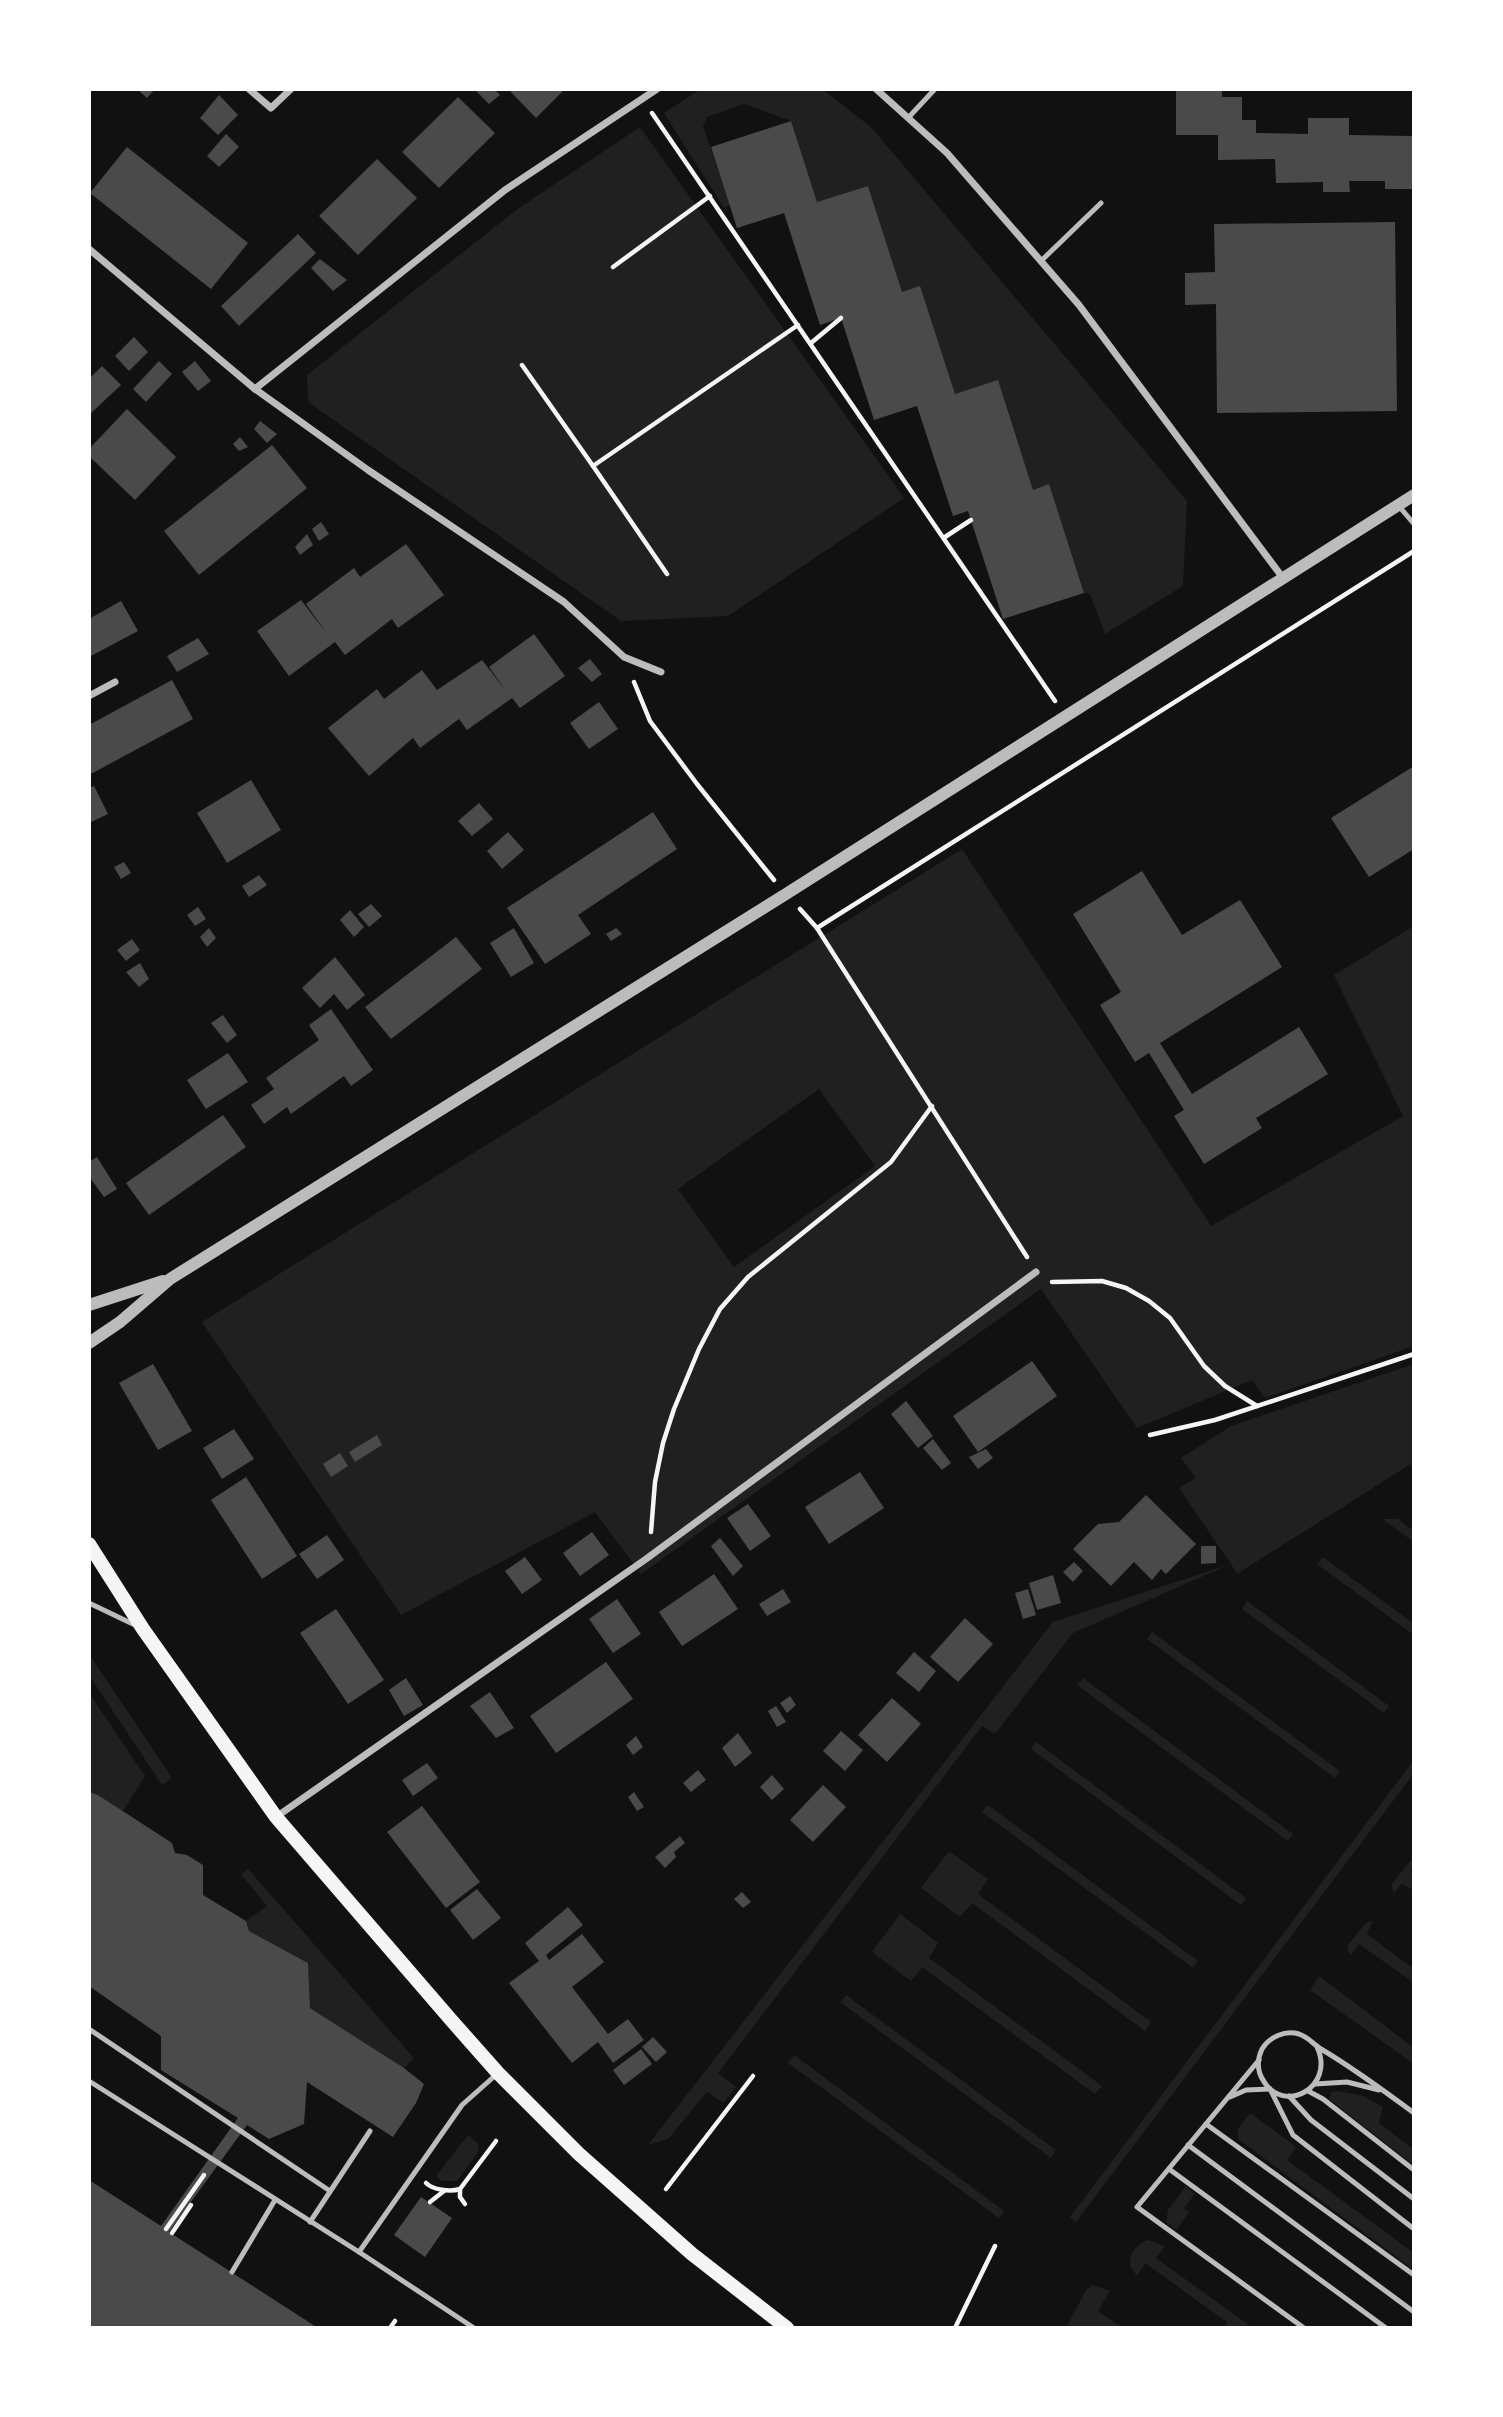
<svg xmlns="http://www.w3.org/2000/svg" width="1503" height="2417" font-family="Lato,sans-serif">
<rect width="100%" height="100%" fill="#111"/>
<!-- green -->
<g fill="#202020" fill-rule="evenodd">
<path d="M701 89H822L871 127 1187 501 1183 586 1105 634 1090 594 1084 593 1049 485 1033 490 998 381 955 394 920 287 902 292 868 186 817 202 791 121 744 104 707 117 703 126 730 205 724 208 664 113Z"/>
<path d="M640 127 904 498 728 616 621 621 308 402 307 375 519 208Z"/>
<path d="M962 849 1211 1226 1403 1116 1334 975 1414 926V1346L1265 1398 1252 1380 1137 1428 1041 1289 641 1574 595 1512 401 1615 202 1322ZM819 1089 875 1166 734 1267 678 1189Z"/>
<path d="M1414 1364V1462L1237 1574 1231 1564 1073 1633 995 1734 982 1726 718 2073 736 2087 723 2103 707 2092 668 2139 648 2145 1053 1622 1231 1564 1179 1488 1196 1478 1181 1458 1231 1426Z"/>
<path d="M1382 1519H1398L1414 1531V1542Z"/>
<path d="M1323 1557 1414 1624V1635L1317 1564Z"/>
<path d="M1247 1601 1389 1706 1384 1713 1242 1609Z"/>
<path d="M1152 1632 1171 1646 1340 1771 1335 1778 1147 1639Z"/>
<path d="M89 1654 172 1778 162 1785 89 1675Z"/>
<path d="M1083 1678 1293 1834 1288 1841 1077 1685Z"/>
<path d="M89 1693 145 1776 123 1811 98 1795 89 1792Z"/>
<path d="M1036 1742 1246 1898 1241 1905 1031 1749Z"/>
<path d="M1414 1760V1773L1076 2222 1070 2217Z"/>
<path d="M988 1805 1198 1961 1193 1968 982 1812Z"/>
<path d="M949 1851 988 1879 978 1894 1151 2022 1145 2031 972 1903 960 1917 921 1888Z"/>
<path d="M1414 1860V1867L1410 1872 1414 1875V1891L1402 1883 1394 1893 1391 1885 1410 1861Z"/>
<path d="M248 1869 414 2058 404 2068 310 2008 308 1963 249 1931 246 1921 267 1906 241 1874Z"/>
<path d="M900 1914 938 1943 929 1958 1102 2086 1095 2094 922 1967 911 1981 872 1952Z"/>
<path d="M1373 1921 1367 1934 1414 1969V1983L1359 1944 1351 1955 1349 1953 1347 1946 1367 1922Z"/>
<path d="M1319 1976 1414 2048V2064L1310 1990Z"/>
<path d="M846 1995 1056 2150 1051 2158 840 2002Z"/>
<path d="M794 2055 1004 2211 999 2218 788 2063Z"/>
<path d="M1338 2091 1364 2096 1383 2107 1379 2123 1414 2150V2165L1329 2099 1331 2092Z"/>
<path d="M1250 2113 1296 2147 1287 2160 1414 2253V2270L1238 2139V2129Z"/>
<path d="M468 2135 478 2144 479 2151 457 2181H442L436 2176Z"/>
<path d="M1186 2186 1195 2194 1184 2208 1189 2212 1176 2230 1166 2222 1168 2210Z"/>
<path d="M1149 2240 1165 2246 1156 2258 1253 2328H1224L1227 2322 1145 2263 1137 2276 1130 2266C1129 2253 1137 2243 1149 2240Z"/>
<path d="M1093 2285 1110 2291 1098 2311 1123 2328H1066L1086 2290Z"/>
</g>
<!-- building -->
<g fill="#4a4a4a">
<path d="M137 89H155L147 98Z"/>
<path d="M474 89H494L500 95 489 104Z"/>
<path d="M508 89H565L536 118Z"/>
<path d="M1176 89H1222V97H1242V120H1256V133L1308 134V118H1349V135L1414 136V189H1385V181H1349L1350 192H1323V182L1276 183 1275 159 1218 160V135H1176Z"/>
<path d="M219 95 238 115 218 135 200 118Z"/>
<path d="M458 97 495 133 439 188 402 152Z"/>
<path d="M791 121 817 202 868 186 902 292 920 286 955 394 998 380 1033 490 1049 484 1084 593 1003 619 968 511 953 516 917 406 874 420 841 318 820 325 784 213 737 228 711 147Z"/>
<path d="M226 134 239 147 219 167 207 156Z"/>
<path d="M127 147 248 243 211 289 90 193Z"/>
<path d="M377 159 417 198 358 255 319 216Z"/>
<path d="M1395 222 1397 411 1217 413 1216 304 1185 305V273L1215 272 1214 224Z"/>
<path d="M298 234 316 253 239 326 221 306Z"/>
<path d="M320 259 347 280 333 291 311 268Z"/>
<path d="M134 337 148 352 129 371 115 356Z"/>
<path d="M159 361 172 374 146 402 133 389Z"/>
<path d="M195 361 211 381 198 391 182 372Z"/>
<path d="M102 366 121 385 89 415V379Z"/>
<path d="M127 409 176 457 135 500 89 456V449Z"/>
<path d="M260 421 277 434 267 443 254 429Z"/>
<path d="M240 437 248 447 239 451 233 444Z"/>
<path d="M272 445 307 488 199 575 164 531Z"/>
<path d="M321 522 329 534 319 541 312 529Z"/>
<path d="M307 534 313 545 300 555 295 547Z"/>
<path d="M406 544 444 595 398 628 392 619 345 655 335 642 289 676 257 631 301 600 327 634 306 604 354 568 360 577Z"/>
<path d="M121 601 138 631 89 657V619Z"/>
<path d="M534 634 565 676 520 708 512 698 467 730 459 719 420 748 413 738 369 776 328 728 377 689 384 699 422 670 437 690 482 660 506 691 489 667Z"/>
<path d="M198 638 209 654 177 672 167 656Z"/>
<path d="M590 659 602 674 592 682 578 668Z"/>
<path d="M172 680 193 719 89 775V725Z"/>
<path d="M599 702 618 729 589 749 570 723Z"/>
<path d="M1414 766V849L1369 877 1331 818Z"/>
<path d="M251 780 281 830 227 863 197 813Z"/>
<path d="M94 786 108 814 89 823V788Z"/>
<path d="M479 803 493 819 472 836 458 821Z"/>
<path d="M653 812 677 849 578 915 591 934 545 964 507 908Z"/>
<path d="M508 832 524 850 502 869 487 851Z"/>
<path d="M124 862 131 873 121 879 114 867Z"/>
<path d="M1142 871 1182 935 1240 900 1282 967 1160 1043 1192 1094 1299 1027 1328 1074 1256 1118 1262 1128 1204 1164 1174 1116 1184 1110 1149 1053 1135 1062 1100 1005 1121 992 1073 914Z"/>
<path d="M259 875 267 885 249 897 242 886Z"/>
<path d="M371 904 382 916 369 927 358 914Z"/>
<path d="M198 907 206 919 195 926 187 915Z"/>
<path d="M350 910 364 927 354 937 340 920Z"/>
<path d="M209 928 216 938 207 947 200 937Z"/>
<path d="M514 928 534 963 511 977 490 943Z"/>
<path d="M616 928 622 934 611 941 606 934Z"/>
<path d="M456 937 482 969 391 1039 365 1007Z"/>
<path d="M132 939 140 950 126 961 117 950Z"/>
<path d="M335 957 365 995 347 1010 334 994 320 1008 302 988Z"/>
<path d="M140 963 149 979 139 987 126 972Z"/>
<path d="M331 1009 373 1070 351 1086 344 1076 291 1114 287 1107 264 1124 251 1105 274 1089 266 1078 319 1040 309 1025Z"/>
<path d="M223 1015 237 1035 227 1043 211 1023Z"/>
<path d="M228 1053 248 1082 206 1109 187 1080Z"/>
<path d="M223 1115 246 1147 149 1215 126 1183Z"/>
<path d="M97 1157 117 1189 104 1197 91 1179 89 1180V1162Z"/>
<path d="M1032 1361 1057 1396 978 1452 953 1416Z"/>
<path d="M153 1364 192 1431 158 1450 119 1383Z"/>
<path d="M906 1401 933 1436 918 1448 891 1414Z"/>
<path d="M234 1429 254 1459 222 1479 203 1448Z"/>
<path d="M377 1435 382 1445 355 1462 349 1452Z"/>
<path d="M933 1439 951 1463 942 1470 923 1448Z"/>
<path d="M986 1449 993 1458 978 1469 969 1457Z"/>
<path d="M340 1453 348 1466 331 1477 323 1464Z"/>
<path d="M860 1472 884 1508 829 1544 805 1507Z"/>
<path d="M246 1477 297 1556 262 1579 211 1500Z"/>
<path d="M1146 1495 1196 1544 1166 1574 1161 1569 1152 1580 1134 1562 1111 1586 1073 1549 1098 1524 1119 1522Z"/>
<path d="M748 1504 771 1536 750 1551 727 1518Z"/>
<path d="M592 1532 609 1555 580 1576 563 1553Z"/>
<path d="M327 1535 344 1560 317 1579 299 1554Z"/>
<path d="M720 1538 743 1566 733 1576 711 1546Z"/>
<path d="M1201 1546H1216V1563L1201 1564Z"/>
<path d="M525 1557 542 1580 522 1594 505 1571Z"/>
<path d="M1074 1562 1083 1571 1073 1582 1063 1572Z"/>
<path d="M714 1574 738 1609 682 1646 659 1612Z"/>
<path d="M1053 1575 1061 1603 1037 1610 1029 1583Z"/>
<path d="M783 1589 791 1602 767 1616 759 1604Z"/>
<path d="M1028 1589 1036 1615 1023 1619 1015 1593Z"/>
<path d="M617 1599 641 1634 613 1653 589 1619Z"/>
<path d="M336 1609 384 1680 348 1704 300 1633Z"/>
<path d="M965 1618 993 1644 958 1682 930 1657Z"/>
<path d="M914 1652 936 1671 919 1692 896 1673Z"/>
<path d="M606 1662 633 1699 556 1753 530 1716Z"/>
<path d="M406 1678 423 1705 404 1716 389 1690Z"/>
<path d="M490 1692 514 1728 496 1738 470 1706Z"/>
<path d="M790 1696 796 1705 787 1713 780 1703Z"/>
<path d="M892 1698 921 1724 887 1762 858 1735Z"/>
<path d="M776 1706 786 1722 777 1727 768 1711Z"/>
<path d="M841 1731 863 1750 845 1771 823 1751Z"/>
<path d="M738 1733 752 1753 735 1767 722 1748Z"/>
<path d="M636 1736 643 1747 633 1755 626 1745Z"/>
<path d="M427 1763 438 1778 413 1796 402 1780Z"/>
<path d="M698 1770 706 1780 691 1792 683 1783Z"/>
<path d="M772 1775 784 1789 772 1800 760 1787Z"/>
<path d="M823 1785 846 1807 813 1842 790 1820Z"/>
<path d="M89 1792 98 1795 172 1843 175 1853 187 1855 203 1865V1895L246 1921 249 1931 308 1963 310 2008 404 2068 424 2084 416 2103 393 2137 307 2082 304 2124 269 2139 247 2125 169 2232 318 2328H89V2180L161 2226 238 2118 161 2070V2036L89 1986Z"/>
<path d="M634 1792 644 1807 637 1811 628 1797Z"/>
<path d="M422 1806 480 1882 446 1908 387 1832Z"/>
<path d="M680 1836 685 1843 674 1852 676 1857 665 1868 655 1857Z"/>
<path d="M477 1889 501 1918 473 1940 450 1910Z"/>
<path d="M742 1892 751 1902 743 1908 734 1899Z"/>
<path d="M568 1907 583 1925 546 1955 549 1960 582 1934 604 1962 572 1987 608 2034 628 2019 644 2040 613 2063 598 2042 572 2063 509 1983 539 1961 525 1943Z"/>
<path d="M653 2037 667 2052 656 2062 642 2047Z"/>
<path d="M641 2049 652 2064 624 2085 613 2070Z"/>
<path d="M421 2197 452 2218 425 2257 394 2235Z"/>
</g>
<g fill="none" stroke-linecap="round" stroke-linejoin="round">
<!-- path -->
<g stroke="#f5f5f5" stroke-width="4.5">
<path d="M652 113 1055 701"/>
<path d="M613 267 710 196"/>
<path d="M811 343 841 318"/>
<path d="M522 365 593 466 798 325"/>
<path d="M593 466 667 574"/>
<path d="M945 537 971 520"/>
<path d="M634 682 650 721 697 784 774 880"/>
<path d="M800 909 817 928 1027 1257"/>
<path d="M817 928 1414 551"/>
<path d="M1052 1282 1102 1281 1126 1288 1149 1301 1170 1318 1204 1366 1225 1386 1257 1406"/>
<path d="M1150 1435 1215 1420 1414 1354"/>
<path d="M651 1532 655 1482 663 1443 674 1409 699 1349 720 1309 748 1277 891 1162 932 1106"/>
<path d="M426 2183C433 2190 450 2192 460 2189"/>
<path d="M666 2189 753 2076"/>
<path d="M430 2202 444 2191"/>
<path d="M465 2204 460 2197V2189L496 2141"/>
<path d="M166 2229 204 2175"/>
<path d="M172 2233 191 2205"/>
<path d="M390 2328 395 2321"/>
<path d="M955 2328 995 2246"/>
</g>
<!-- service -->
<g stroke="#bcbcbc" stroke-width="5">
<path d="M908 118 935 89"/>
<path d="M1041 261 1101 203"/>
<path d="M1398 505 1414 524"/>
<path d="M89 1603 137 1626"/>
<path d="M89 2029 330 2191"/>
<path d="M1317 2047C1336 2087 1283 2116 1263 2080 1257 2071 1257 2059 1262 2049 1269 2037 1285 2030 1299 2034 1308 2037 1313 2044 1321 2049 1353 2068 1383 2090 1414 2113"/>
<path d="M1259 2060 1137 2207 1304 2328"/>
<path d="M89 2081 359 2252 474 2328"/>
<path d="M1315 2084 1347 2082 1379 2090"/>
<path d="M1270 2089 1293 2135 1414 2229"/>
<path d="M1308 2091 1323 2099 1414 2170"/>
<path d="M1289 2096 1311 2120 1414 2199"/>
<path d="M1230 2097 1246 2090 1270 2089"/>
<path d="M1206 2124 1414 2275"/>
<path d="M1188 2145 1414 2312"/>
<path d="M1169 2169 1386 2328"/>
<path d="M310 2222 370 2131"/>
<path d="M359 2252 462 2105 498 2073"/>
<path d="M232 2272 275 2200"/>
</g>
<!-- minor -->
<g stroke="#bcbcbc" stroke-width="7">
<path d="M249 89 271 108 291 89"/>
<path d="M876 89 947 153 1079 305 1283 578"/>
<path d="M89 249 255 389 368 470 564 602 624 657 661 672"/>
<path d="M255 389 505 190 657 89"/>
<path d="M89 696 115 682"/>
<path d="M276 1817 646 1559 1036 1272"/>
</g>
<!-- tertiary -->
<g stroke="#bcbcbc" stroke-width="12">
<path d="M89 1305 163 1281"/>
<path d="M89 1343 120 1322 170 1279 786 894 1414 495"/>
</g>
<!-- secondary -->
<path stroke="#f5f5f5" stroke-width="14" d="M89 1544 143 1629 276 1817 452 2021 498 2073 579 2154 692 2254 787 2328"/>
</g>
<!-- border -->
<rect width="1503" height="2417" fill="none" stroke="#ffffff" stroke-width="182"/>
</svg>
